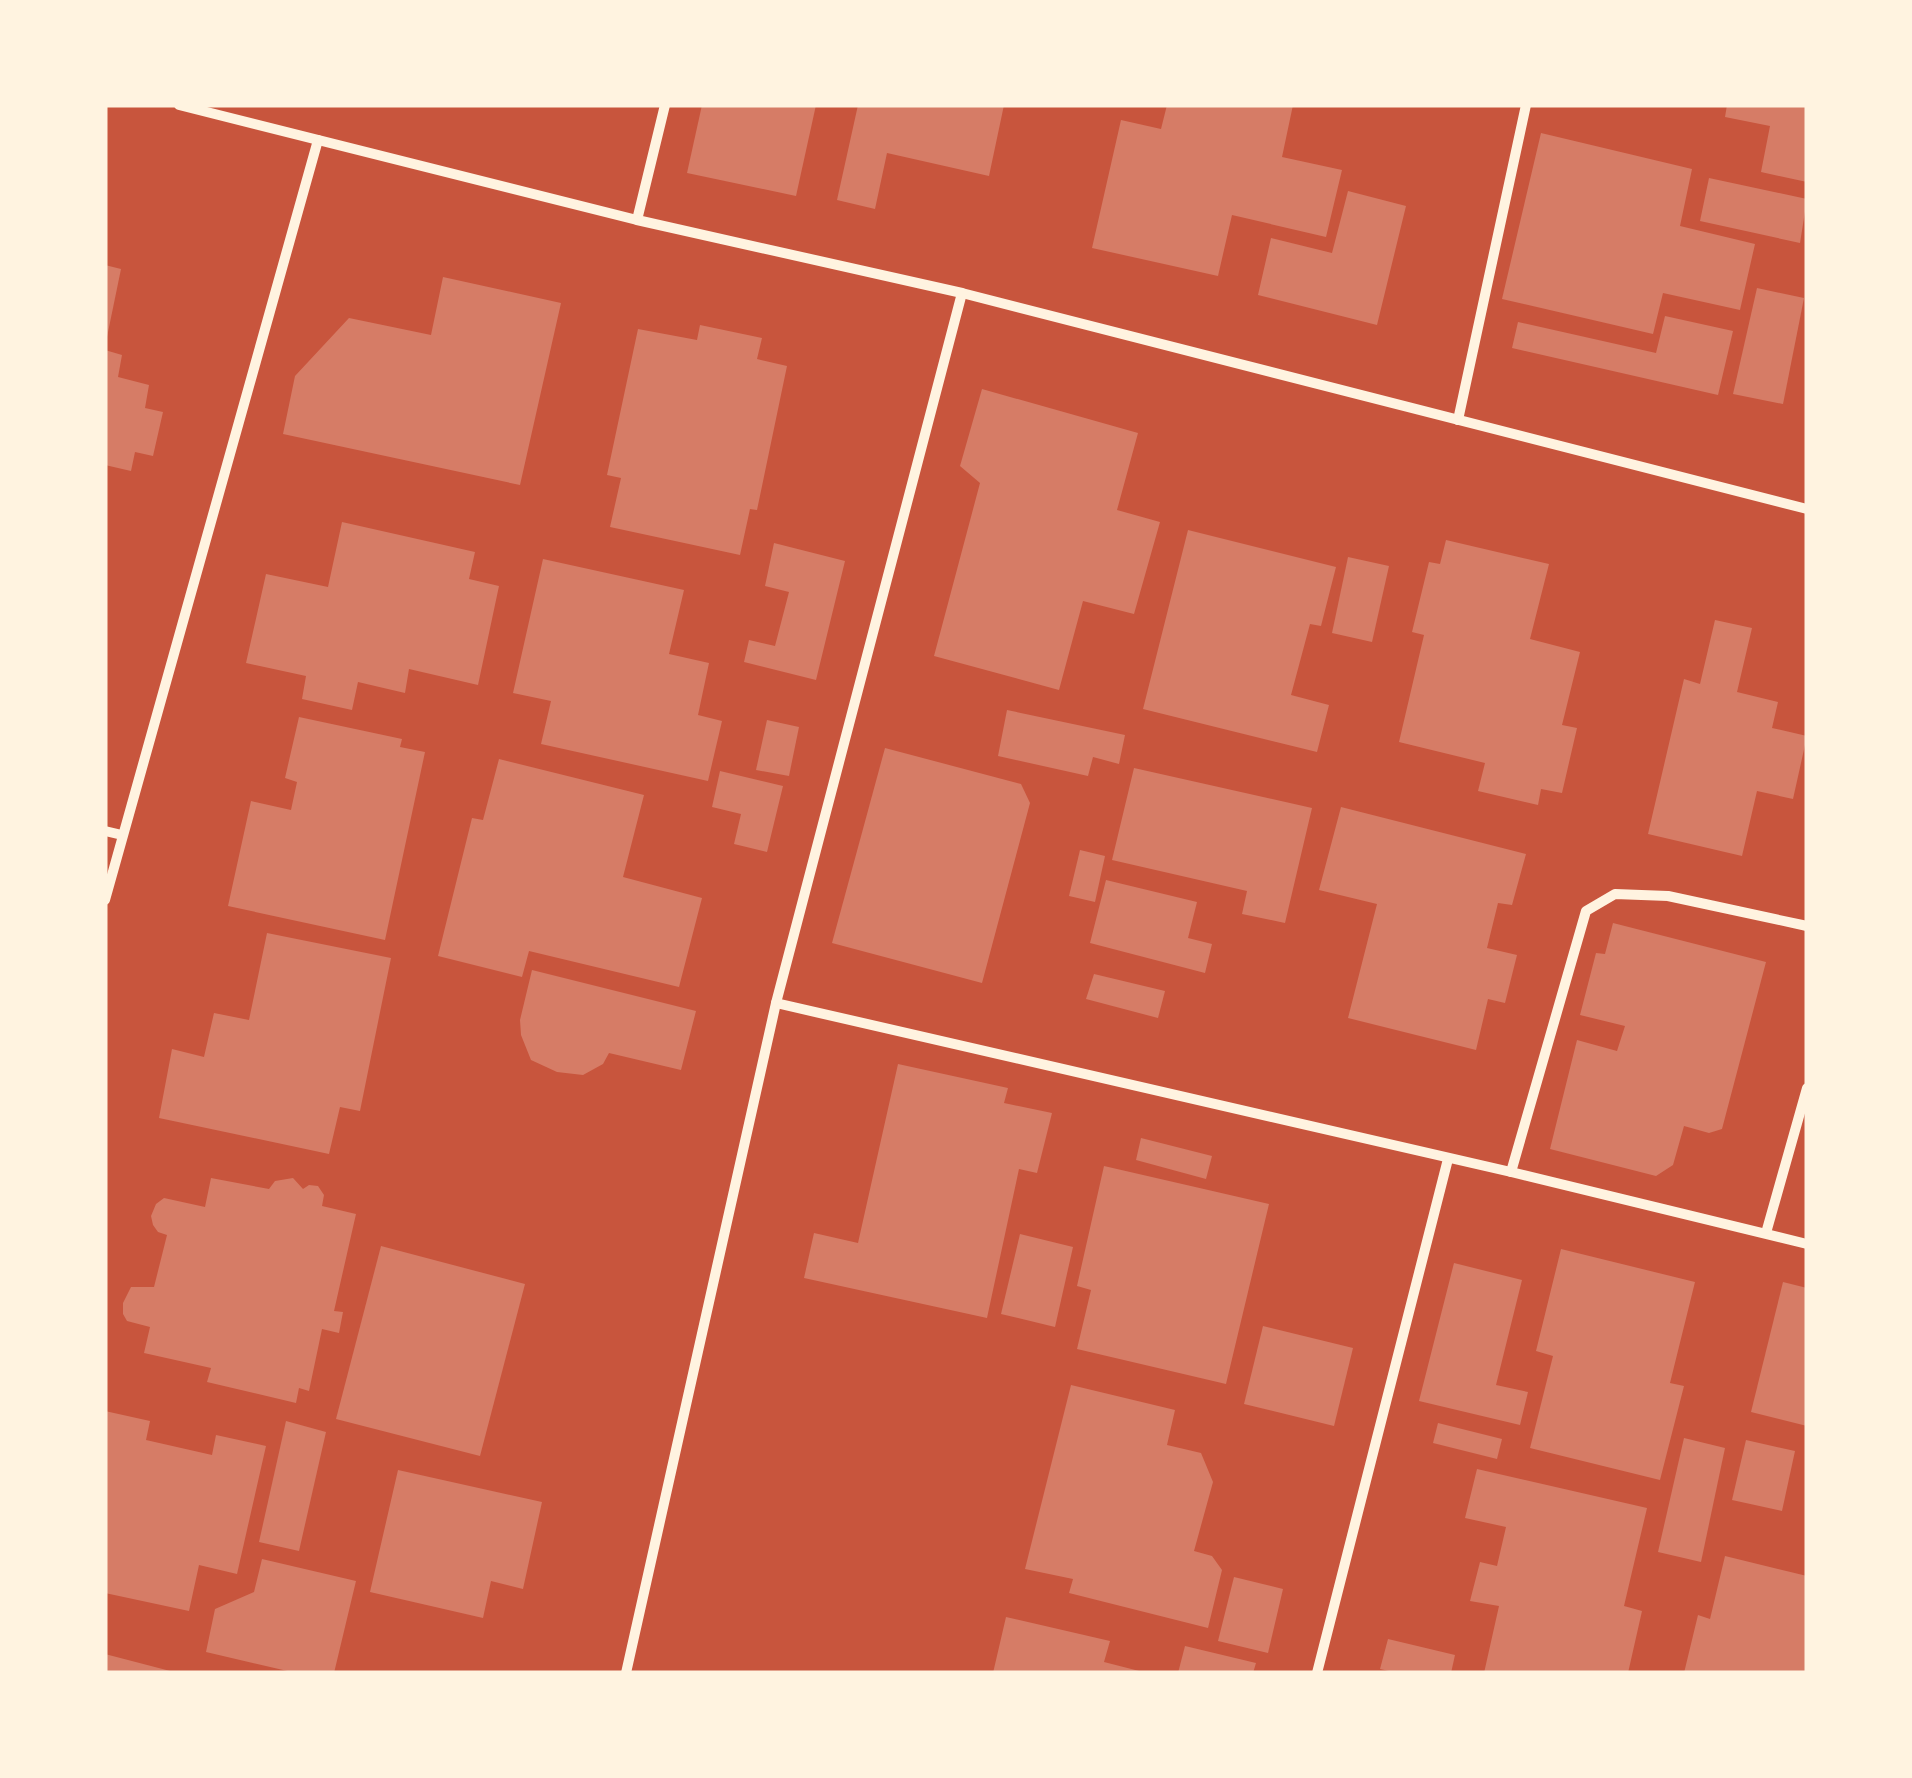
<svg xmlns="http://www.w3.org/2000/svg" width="1912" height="1778" font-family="'Zilla Slab',serif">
<rect width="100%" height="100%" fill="#c8553d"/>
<!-- building -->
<g fill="#d67c66">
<path d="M702 105H816L796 196 687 173Z"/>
<path d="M858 105H1004L989 176 887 153 875 209 837 200Z"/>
<path d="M1167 105H1293L1282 157 1342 170 1326 237 1232 215 1218 276 1092 248 1121 120 1161 129Z"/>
<path d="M1727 105H1807V182L1761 172 1770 126 1725 117Z"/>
<path d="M1541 133 1692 169 1680 226 1755 244 1740 310 1663 293 1653 334 1502 299Z"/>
<path d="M1709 178 1807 199 1800 243 1700 221Z"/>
<path d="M1348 191 1406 206 1377 325 1258 295 1271 238 1332 253Z"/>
<path d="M105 265 121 269 107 337 105 336Z"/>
<path d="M443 277 561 303 520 485 283 434 295 376 349 318 431 335Z"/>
<path d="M1757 288 1804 298 1783 404 1733 394Z"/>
<path d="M1665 316 1733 331 1718 395 1512 348 1518 322 1656 353Z"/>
<path d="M700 325 762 338 757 359 787 366 757 510 750 509 740 555 610 527 621 478 607 475 638 329 697 340Z"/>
<path d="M105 350 122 355 118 377 149 385 145 408 163 412 153 456 135 452 131 471 105 465Z"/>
<path d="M982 389 1138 433 1117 510 1160 522 1134 614 1083 601 1059 690 934 656 980 483 960 466Z"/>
<path d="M342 522 475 552 469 579 499 586 478 685 409 669 405 693 358 682 352 710 302 699 306 676 246 663 266 574 328 587Z"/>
<path d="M1188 530 1336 567 1321 626 1310 624 1291 695 1329 705 1317 752 1143 709Z"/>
<path d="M1446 540 1549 564 1530 639 1580 652 1562 725 1577 728 1562 793 1541 789 1538 805 1478 791 1485 763 1399 742 1424 635 1412 632 1429 562 1440 564Z"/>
<path d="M774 543 845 561 816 680 744 662 749 640 775 646 789 592 765 586Z"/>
<path d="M1348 557 1389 566 1372 642 1332 633Z"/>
<path d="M543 559 684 590 669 654 709 663 698 715 722 721 708 781 541 744 551 701 513 693Z"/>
<path d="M1715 620 1752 628 1737 692 1778 702 1772 728 1807 736 1793 799 1757 791 1742 856 1648 834 1684 679 1700 684Z"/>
<path d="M1007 710 1125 735 1119 764 1093 757 1088 776 998 756Z"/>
<path d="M299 717 402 739 400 747 425 752 385 940 228 906 251 801 291 810 297 782 285 778Z"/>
<path d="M767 720 799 727 789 776 756 770Z"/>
<path d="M885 748 1021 784 1030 803 982 983 832 943Z"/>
<path d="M499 759 644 795 623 877 702 898 679 987 529 951 522 977 438 956 472 818 483 820Z"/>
<path d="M1134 768 1312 808 1285 923 1242 914 1247 891 1112 860Z"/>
<path d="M720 771 783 786 767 852 734 844 741 814 712 807Z"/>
<path d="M1341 807 1526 854 1512 905 1498 903 1487 948 1517 955 1505 1003 1488 999 1476 1050 1348 1018 1377 904 1319 890Z"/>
<path d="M1080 850 1105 856 1095 902 1069 896Z"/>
<path d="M1106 880 1197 902 1188 938 1212 944 1205 973 1090 943Z"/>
<path d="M1613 923 1766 962 1722 1129 1709 1133 1684 1126 1673 1165 1656 1176 1550 1149 1577 1040 1617 1051 1625 1026 1580 1015 1596 953 1605 954Z"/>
<path d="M267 933 391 958 360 1111 340 1107 329 1154 159 1118 172 1049 204 1057 214 1013 249 1020Z"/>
<path d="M532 970 696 1011 681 1070 609 1053 603 1064 583 1075 557 1072 531 1060 521 1035 520 1020Z"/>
<path d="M1094 974 1165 991 1158 1018 1086 999Z"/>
<path d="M898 1064 1008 1088 1004 1103 1052 1113 1037 1173 1019 1169 987 1318 804 1278 814 1233 858 1243Z"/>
<path d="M1141 1138 1212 1156 1206 1179 1136 1160Z"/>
<path d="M1104 1166 1269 1204 1226 1384 1077 1349 1091 1290 1077 1286Z"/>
<path d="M211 1178 269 1189 275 1181 293 1178 303 1189 309 1185 318 1186 324 1195 322 1206 356 1214 334 1311 343 1312 339 1333 322 1329 309 1391 299 1388 296 1403 207 1382 211 1368 144 1353 150 1327 127 1321 123 1314V1303L131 1287H154L167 1235 158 1232 153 1225 151 1216 156 1204 164 1198 205 1207Z"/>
<path d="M1020 1234 1073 1247 1055 1327 1001 1314Z"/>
<path d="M381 1246 525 1284 480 1456 336 1419Z"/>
<path d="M1561 1249 1695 1282 1670 1383 1684 1386 1660 1480 1530 1448 1553 1356 1536 1351Z"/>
<path d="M1454 1263 1522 1280 1496 1385 1528 1392 1520 1425 1419 1401Z"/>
<path d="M1783 1282 1807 1288V1426L1751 1412Z"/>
<path d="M1263 1326 1353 1348 1334 1426 1244 1404Z"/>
<path d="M1071 1385 1175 1410 1167 1445 1201 1453 1213 1482 1194 1551 1212 1556 1222 1570 1208 1628 1069 1593 1073 1579 1025 1569Z"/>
<path d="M105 1411 150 1421 146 1440 212 1455 216 1435 266 1446 237 1574 199 1565 189 1611 105 1593Z"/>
<path d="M286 1421 326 1432 299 1551 259 1542Z"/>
<path d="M1438 1423 1502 1439 1497 1459 1433 1443Z"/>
<path d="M1684 1438 1725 1448 1701 1562 1658 1552Z"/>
<path d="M1746 1440 1795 1451 1782 1511 1732 1500Z"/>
<path d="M1477 1469 1647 1508 1624 1606 1642 1611 1628 1673H1484L1499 1606 1470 1601 1480 1562 1497 1566 1506 1527 1465 1518Z"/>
<path d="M398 1470 542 1502 523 1589 491 1581 483 1618 370 1592Z"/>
<path d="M1725 1556 1807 1576V1673H1684L1698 1615 1710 1619Z"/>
<path d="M262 1559 356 1581 334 1673H296L206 1652 215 1609 254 1592Z"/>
<path d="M1234 1577 1283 1589 1268 1653 1218 1641Z"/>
<path d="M1006 1617 1110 1641 1104 1662 1147 1673H993Z"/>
<path d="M1388 1639 1455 1655 1451 1673H1398L1380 1669Z"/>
<path d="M1185 1646 1256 1663 1253 1673H1178Z"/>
<path d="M105 1654 174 1672V1673H105Z"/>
</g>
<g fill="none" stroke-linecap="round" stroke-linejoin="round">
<!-- minor -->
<g stroke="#fff3e0" stroke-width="10">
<path d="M179 105 637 220 962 293 1807 509"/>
<path d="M637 220 665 105"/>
<path d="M1458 420 1526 105"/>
<path d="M105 831 122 835"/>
<path d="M105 900 318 140"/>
<path d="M776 1003 1511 1172 1807 1244"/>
<path d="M1511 1172 1586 911 1615 894 1668 896 1807 926"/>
<path d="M1766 1233 1807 1088"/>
<path d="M626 1673 776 1003 962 293"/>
<path d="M1317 1673 1448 1159"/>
</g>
</g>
<!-- border -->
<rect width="1912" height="1778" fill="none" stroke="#fff3e0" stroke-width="215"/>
</svg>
